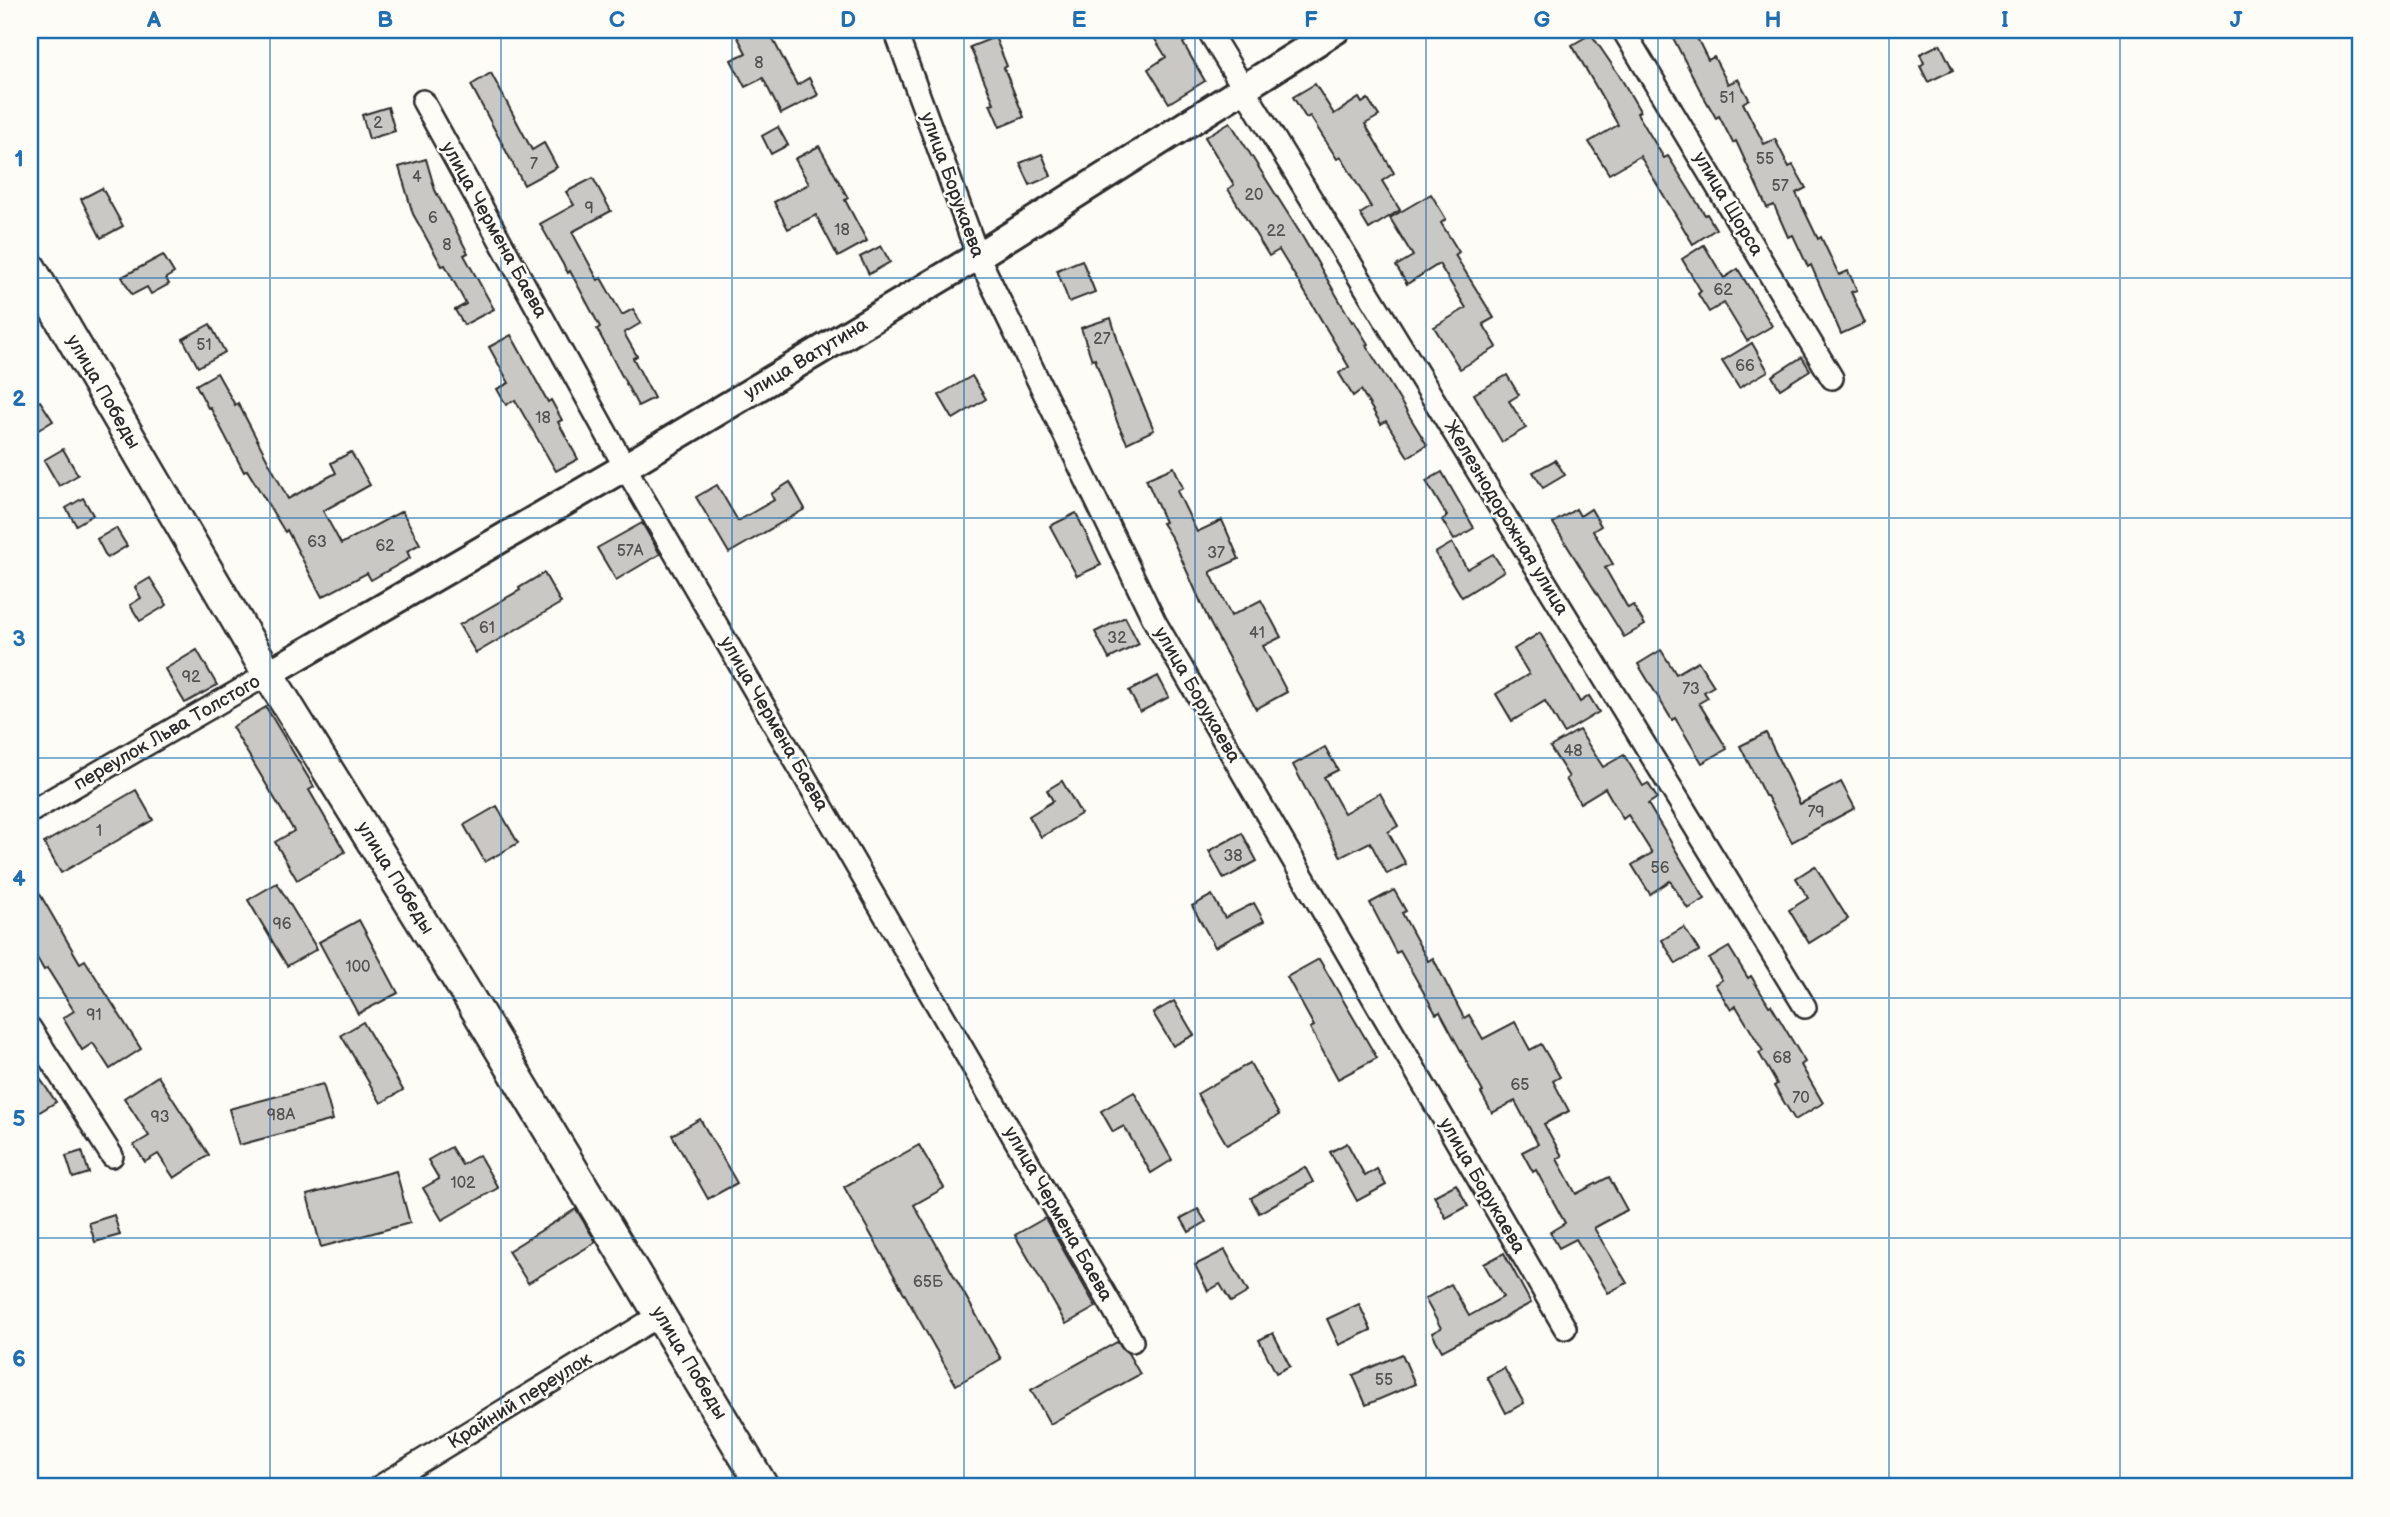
<svg xmlns="http://www.w3.org/2000/svg" width="2390" height="1517" font-family="'Balsamiq Sans',sans-serif">
<rect width="100%" height="100%" fill="#fdfcf7"/>
<filter id="ink" filterUnits="userSpaceOnUse"><feTurbulence type="fractalNoise" baseFrequency=".0143" numOctaves="2"/><feDisplacementMap in="SourceGraphic" scale="14" xChannelSelector="R" yChannelSelector="G"/><feConvolveMatrix kernelMatrix="1 2 1 2 8 2 1 2 1" color-interpolation-filters="sRGB"/></filter>
<g filter="url(#ink)">
<!-- building -->
<g fill="#c9c8c4" stroke="#2b2b2b" stroke-width="2">
<path d="M734 30H768L797 85 809 78 818 95 781 114 763 78 745 87 731 60 746 53Z"/>
<path d="M1163 30H1181L1188 40 1183 43 1205 81 1169 103 1148 69 1166 57 1153 36Z"/>
<path d="M1679 30H1693L1708 60 1714 57 1728 84 1738 79 1749 99 1743 103 1764 144 1775 139 1789 167 1793 165 1806 188 1796 193 1818 239 1821 237 1839 275 1848 271 1857 290 1851 292 1865 323 1841 334 1811 265 1808 267 1793 235 1788 237 1774 205 1767 208 1736 141 1733 143 1719 116 1716 118 1700 90 1671 34Z"/>
<path d="M1591 34 1619 75 1640 111 1637 113 1664 158 1668 156 1705 215 1707 214 1716 229 1693 244 1640 156 1609 174 1589 142 1618 125 1572 45Z"/>
<path d="M995 37 1007 66 1004 68 1024 117 1000 127 990 104 994 103 970 47Z"/>
<path d="M1940 44 1953 70 1928 82 1920 66 1924 63 1920 54Z"/>
<path d="M491 73 532 150 544 143 557 167 524 185 471 85Z"/>
<path d="M1315 84 1334 114 1359 98 1362 103 1368 99 1379 116 1365 124 1394 173 1382 181 1400 210 1369 229 1360 214 1371 207 1341 157 1337 159 1310 116 1306 118 1293 97Z"/>
<path d="M388 107 395 131 369 139 362 115Z"/>
<path d="M1230 122 1302 236 1352 322 1354 321 1368 344 1366 345 1427 445 1408 457 1386 421 1381 424 1361 390 1353 396 1339 373 1349 367 1309 299 1279 250 1269 256 1228 189 1234 185 1205 137Z"/>
<path d="M778 127 788 145 771 154 762 136Z"/>
<path d="M819 146 848 198 845 200 867 241 838 257 816 215 788 229 774 202 809 184 795 159Z"/>
<path d="M1042 154 1051 176 1030 185 1020 163Z"/>
<path d="M426 159 435 190 468 253 464 255 494 309 464 325 455 310 466 304 445 265 442 266 413 214 399 167Z"/>
<path d="M593 178 611 211 572 232 598 280 601 278 622 315 633 309 641 323 624 333 637 356 633 358 654 398 638 406 597 329 600 327 570 271 568 273 540 224 574 205 566 192Z"/>
<path d="M102 188 123 226 101 238 81 199Z"/>
<path d="M1431 194 1446 219 1441 223 1459 252 1455 255 1494 318 1483 324 1497 347 1460 369 1434 327 1466 308 1439 264 1407 284 1396 266 1413 256 1390 218Z"/>
<path d="M1704 245 1724 278 1738 269 1772 326 1747 341 1724 303 1709 312 1698 294 1701 291 1682 259Z"/>
<path d="M881 246 890 262 869 274 860 257Z"/>
<path d="M163 255 174 273 166 278 169 284 151 294 147 287 132 295 122 277Z"/>
<path d="M1082 260 1095 292 1069 302 1057 270Z"/>
<path d="M1111 318 1121 351 1154 430 1127 443 1118 424 1095 359 1092 360 1081 328Z"/>
<path d="M210 324 225 352 198 367 183 339Z"/>
<path d="M511 335 548 402 551 400 562 420 558 422 578 459 556 471 515 400 506 405 497 389 509 383 489 347Z"/>
<path d="M1752 343 1768 371 1739 388 1722 361Z"/>
<path d="M1802 357 1810 370 1780 389 1772 376Z"/>
<path d="M217 373 235 405 238 403 288 499 336 473 331 463 351 452 370 485 323 511 341 544 402 511 420 544 407 551 410 558 371 580 367 573 322 597 287 530 285 532 247 470 244 472 210 407 208 408 196 385Z"/>
<path d="M1507 375 1519 395 1509 401 1526 428 1502 442 1474 394Z"/>
<path d="M972 376 986 399 953 419 939 395Z"/>
<path d="M40 401 53 421 30 435V407Z"/>
<path d="M63 449 78 475 59 486 44 460Z"/>
<path d="M1555 460 1565 475 1543 488 1533 472Z"/>
<path d="M1174 467 1183 488 1177 491 1197 532 1222 520 1239 559 1210 572 1231 616 1261 600 1281 637 1263 646 1287 692 1256 709 1210 623 1173 540 1162 523 1165 522 1146 479Z"/>
<path d="M1442 472 1474 528 1454 540 1442 520 1447 516 1426 481Z"/>
<path d="M790 482 805 509 729 553 696 497 717 485 738 521 774 500 771 494Z"/>
<path d="M83 498 93 515 76 525 66 508Z"/>
<path d="M1576 509 1580 516 1591 509 1601 526 1593 531 1613 564 1605 568 1628 608 1633 605 1645 625 1624 637 1553 523Z"/>
<path d="M1076 513 1101 565 1077 576 1050 526Z"/>
<path d="M642 523 660 554 616 580 597 548Z"/>
<path d="M116 528 127 546 107 558 97 539Z"/>
<path d="M1452 543 1467 569 1493 554 1504 571 1462 597 1435 553Z"/>
<path d="M544 573 561 603 476 653 459 625 520 590 519 588Z"/>
<path d="M150 578 167 605 140 621 130 605 141 598 135 587Z"/>
<path d="M1125 617 1139 644 1109 659 1095 632Z"/>
<path d="M1540 633 1580 702 1589 696 1599 712 1564 733 1545 701 1512 721 1496 694 1529 674 1514 649Z"/>
<path d="M197 650 217 685 185 703 165 669Z"/>
<path d="M1661 650 1676 674 1698 661 1714 686 1704 692 1708 698 1699 703 1727 749 1702 763 1675 718 1672 720 1638 664Z"/>
<path d="M1158 676 1169 697 1140 712 1129 691Z"/>
<path d="M266 707 314 787 309 790 345 852 297 880 275 842 294 831 232 727Z"/>
<path d="M1579 730 1603 767 1624 755 1643 786 1648 783 1657 798 1648 804 1705 899 1688 909 1670 881 1650 894 1632 865 1652 853 1628 815 1623 819 1605 788 1580 803 1566 779 1569 777 1550 747Z"/>
<path d="M1766 733 1800 804 1841 782 1855 808 1792 842 1767 796H1765L1740 746Z"/>
<path d="M1325 747 1338 770 1324 777 1344 813 1380 793 1398 826 1388 832 1406 864 1387 874 1370 842 1341 857 1293 765Z"/>
<path d="M1062 781 1081 814 1041 837 1029 816 1053 801 1047 790Z"/>
<path d="M136 790 153 820 61 873 44 843Z"/>
<path d="M497 806 518 843 485 862 464 825Z"/>
<path d="M1242 833 1257 861 1224 879 1209 851Z"/>
<path d="M1815 866 1848 919 1809 943 1789 910 1808 898 1796 878Z"/>
<path d="M30 877 80 963 85 960 141 1049 110 1069 93 1043 82 1050 63 1018 74 1011 47 968 44 970 30 946Z"/>
<path d="M277 883 317 949 287 966 248 900Z"/>
<path d="M1394 890 1406 911 1402 913 1428 961 1433 958 1464 1018 1469 1015 1483 1039 1515 1022 1530 1050 1541 1044 1560 1077 1553 1081 1569 1111 1544 1124 1562 1156 1557 1159 1576 1194 1609 1177 1627 1210 1594 1228 1627 1283 1608 1293 1576 1239 1559 1248 1550 1232 1565 1223 1536 1170 1533 1172 1522 1152 1538 1144 1515 1101 1492 1113 1481 1093 1483 1092 1440 1012 1436 1014 1400 951 1396 953 1370 903Z"/>
<path d="M1212 895 1225 918 1254 903 1264 921 1215 947 1192 906Z"/>
<path d="M359 920 398 993 358 1014 319 942Z"/>
<path d="M1684 927 1699 951 1676 964 1662 940Z"/>
<path d="M1729 947 1748 978 1751 976 1769 1006 1771 1005 1805 1062 1801 1065 1823 1103 1795 1120 1774 1086 1777 1084 1759 1053 1763 1051 1736 1006 1731 1010 1715 984 1722 980 1709 959Z"/>
<path d="M1319 959 1377 1058 1338 1079 1310 1028 1314 1026 1287 977Z"/>
<path d="M1174 1001 1194 1035 1173 1046 1153 1013Z"/>
<path d="M363 1022 403 1090 381 1103 341 1035Z"/>
<path d="M1250 1063 1279 1115 1227 1145 1197 1094Z"/>
<path d="M30 1064 56 1102 36 1114 30 1103Z"/>
<path d="M158 1076 209 1155 174 1178 158 1154 145 1162 134 1145 149 1136 124 1098Z"/>
<path d="M323 1084 333 1120 239 1145 229 1109Z"/>
<path d="M1134 1092 1172 1160 1151 1173 1124 1126 1113 1132 1101 1111Z"/>
<path d="M700 1119 737 1183 708 1199 672 1135Z"/>
<path d="M1347 1143 1365 1176 1377 1169 1386 1185 1357 1201 1330 1152Z"/>
<path d="M919 1145 944 1188 914 1205 1001 1359 956 1385 844 1187Z"/>
<path d="M451 1147 462 1165 479 1155 498 1188 442 1220 423 1188 439 1179 428 1160Z"/>
<path d="M82 1151 89 1173 73 1178 66 1156Z"/>
<path d="M1305 1167 1313 1182 1259 1213 1251 1198Z"/>
<path d="M396 1171 410 1223 321 1247 307 1195Z"/>
<path d="M1456 1184 1468 1206 1446 1218 1434 1196Z"/>
<path d="M576 1209 596 1242 528 1283 508 1251Z"/>
<path d="M1198 1209 1206 1222 1189 1232 1181 1218Z"/>
<path d="M114 1215 120 1235 95 1242 89 1223Z"/>
<path d="M1045 1218 1096 1307 1066 1324 1015 1235Z"/>
<path d="M1225 1250 1248 1292 1231 1302 1220 1284 1208 1291 1195 1265Z"/>
<path d="M1504 1253 1531 1303 1442 1351 1432 1333 1441 1328 1425 1299 1451 1284 1469 1316 1503 1297 1484 1264Z"/>
<path d="M1359 1304 1371 1330 1339 1345 1327 1319Z"/>
<path d="M1273 1333 1290 1366 1276 1373 1259 1340Z"/>
<path d="M1117 1342 1128 1353 1140 1374 1050 1424 1031 1390Z"/>
<path d="M1402 1354 1415 1384 1366 1405 1353 1375Z"/>
<path d="M1504 1368 1524 1403 1506 1413 1487 1377Z"/>
</g>
<g fill="none" stroke-linecap="round" stroke-linejoin="round">
<defs>
<g id="minor">
<path d="M895 30 978 256 1155 622 1565 1328"/>
<path d="M1208 30 1805 1007"/>
<path d="M1623 30 1832 378"/>
<path d="M423 101 625 467 1132 1341"/>
<path d="M30 812 268 674"/>
<path d="M30 1028 112 1156"/>
<path d="M379 1487 660 1315"/>
</g>
<path id="tertiary" d="M268 674 625 467 978 256 1336 30"/>
<path id="secondary" d="M30 267 268 674 478 1012 763 1487"/>
</defs>
<!-- minor casing -->
<use href="#minor" stroke="#2b2b2b" stroke-width="26"/>
<!-- tertiary casing -->
<use href="#tertiary" stroke="#2b2b2b" stroke-width="32"/>
<!-- secondary casing -->
<use href="#secondary" stroke="#2b2b2b" stroke-width="35"/>
<!-- minor -->
<use href="#minor" stroke="#fdfcf7" stroke-width="21"/>
<!-- tertiary -->
<use href="#tertiary" stroke="#fdfcf7" stroke-width="26"/>
<!-- secondary -->
<use href="#secondary" stroke="#fdfcf7" stroke-width="30"/>
</g>
</g>
<!-- grid -->
<path fill="none" stroke="#1f6fb2" stroke-width="2" stroke-opacity="0.55" d="M270 30V1487M501 30V1487M732 30V1487M964 30V1487M1195 30V1487M1426 30V1487M1658 30V1487M1889 30V1487M2120 30V1487M30 278H2360M30 518H2360M30 758H2360M30 998H2360M30 1238H2360"/>
<g text-anchor="middle" dominant-baseline="central" stroke-width="5" stroke-linejoin="round" paint-order="stroke">
<!-- number labels -->
<g font-size="16" fill="#525251">
<text x="759" y="63">8</text>
<text x="1727" y="98">51</text>
<text x="378" y="123">2</text>
<text x="1765" y="159">55</text>
<text x="534" y="164">7</text>
<text x="417" y="177">4</text>
<text x="1780" y="186">57</text>
<text x="1254" y="195">20</text>
<text x="589" y="208">9</text>
<text x="433" y="218">6</text>
<text x="842" y="230">18</text>
<text x="1276" y="231">22</text>
<text x="447" y="245">8</text>
<text x="1723" y="290">62</text>
<text x="1102" y="339">27</text>
<text x="204" y="345">51</text>
<text x="1745" y="366">66</text>
<text x="543" y="418">18</text>
<text x="317" y="542">63</text>
<text x="385" y="546">62</text>
<text x="630" y="551">57А</text>
<text x="1216" y="553">37</text>
<text x="487" y="628">61</text>
<text x="1257" y="633">41</text>
<text x="1117" y="638">32</text>
<text x="191" y="677">92</text>
<text x="1691" y="689">73</text>
<text x="1573" y="751">48</text>
<text x="1816" y="812">79</text>
<text x="99" y="831">1</text>
<text x="1233" y="856">38</text>
<text x="1660" y="868">56</text>
<text x="282" y="924">96</text>
<text x="358" y="967">100</text>
<text x="94" y="1015">91</text>
<text x="1782" y="1058">68</text>
<text x="1520" y="1085">65</text>
<text x="1801" y="1098">70</text>
<text x="281" y="1115">98А</text>
<text x="160" y="1117">93</text>
<text x="463" y="1183">102</text>
<text x="928" y="1282">65Б</text>
<text x="1384" y="1380">55</text>
</g>
<!-- street labels -->
<g font-size="19" fill="#2b2b2b" stroke="#fdfcf7">
<text transform="translate(952 185) rotate(70)">улица Борукаева</text>
<text transform="translate(1728 204) rotate(59)">улица Щорса</text>
<text transform="translate(494 230) rotate(61)">улица Чермена Баева</text>
<text transform="translate(806 359) rotate(-31)">улица Ватутина</text>
<text transform="translate(103 392) rotate(60)">улица Победы</text>
<text transform="translate(1506 518) rotate(59)">Железнодорожная улица</text>
<text transform="translate(1197 695) rotate(60)">улица Борукаева</text>
<text transform="translate(774 724) rotate(60)">улица Чермена Баева</text>
<text transform="translate(167 733) rotate(-30)">переулок Льва Толстого</text>
<text transform="translate(395 878) rotate(58)">улица Победы</text>
<text transform="translate(1482 1186) rotate(60)">улица Борукаева</text>
<text transform="translate(1058 1214) rotate(60)">улица Чермена Баева</text>
<text transform="translate(689 1363) rotate(59)">улица Победы</text>
<text transform="translate(520 1401) rotate(-32)">Крайний переулок</text>
</g>
</g>
<!-- margin -->
<rect width="2390" height="1517" fill="none" stroke="#fdfcf7" stroke-width="77"/>
<rect x="38" y="38" width="2314" height="1440" fill="none" stroke="#1f6fb2" stroke-width="2.5"/>
<g font-size="23" text-anchor="middle" font-weight="bold" fill="#1f6fb2">
<text x="154" y="27">A</text>
<text x="385" y="27">B</text>
<text x="617" y="27">C</text>
<text x="848" y="27">D</text>
<text x="1079" y="27">E</text>
<text x="1311" y="27">F</text>
<text x="1542" y="27">G</text>
<text x="1773" y="27">H</text>
<text x="2005" y="27">I</text>
<text x="2236" y="27">J</text>
<text x="19" y="166">1</text>
<text x="19" y="406">2</text>
<text x="19" y="646">3</text>
<text x="19" y="886">4</text>
<text x="19" y="1126">5</text>
<text x="19" y="1366">6</text>
</g>
</svg>
